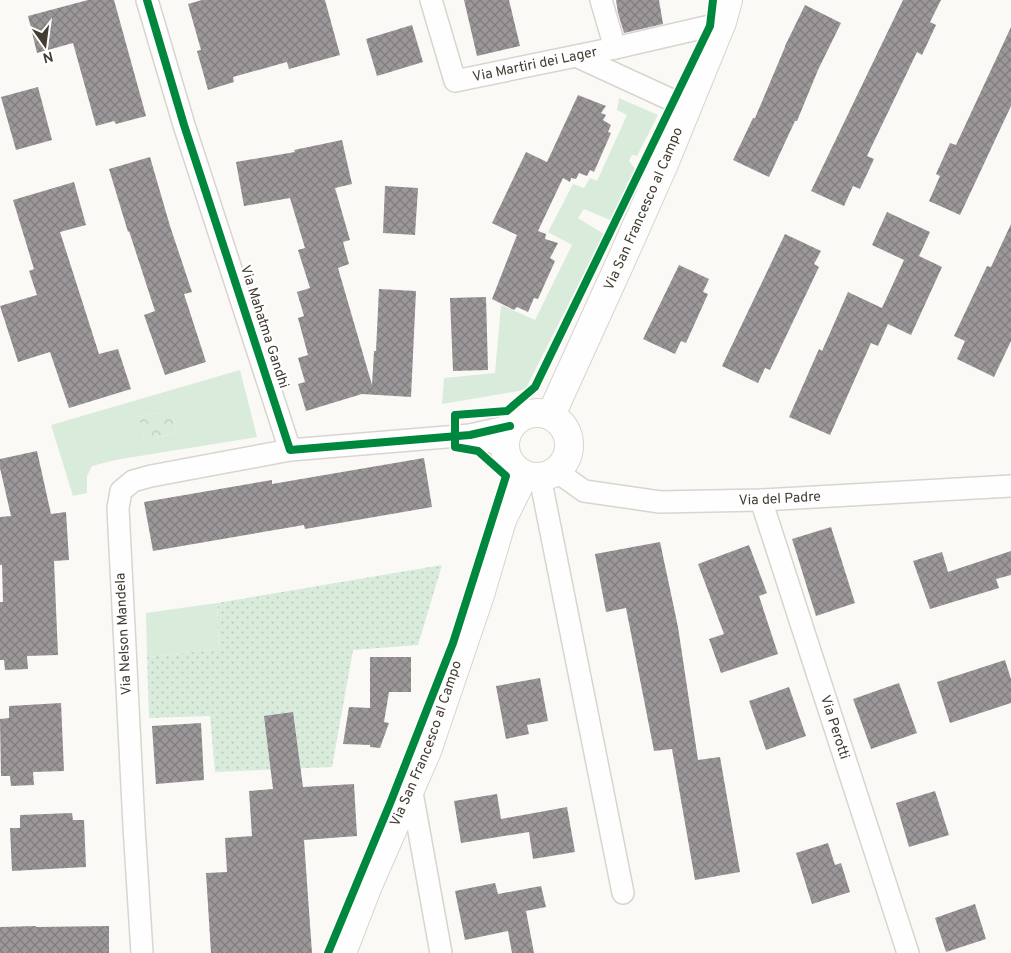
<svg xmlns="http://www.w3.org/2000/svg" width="1011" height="953" font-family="Overpass,sans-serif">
<defs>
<pattern id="grass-dots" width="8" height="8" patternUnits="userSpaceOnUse" patternTransform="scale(1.25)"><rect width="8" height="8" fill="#d9ecdb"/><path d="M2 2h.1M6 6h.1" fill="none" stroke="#bbcbbc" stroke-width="1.8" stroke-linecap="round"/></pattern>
<pattern id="park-crowns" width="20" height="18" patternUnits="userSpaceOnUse" patternTransform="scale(1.25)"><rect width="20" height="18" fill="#d9ecdb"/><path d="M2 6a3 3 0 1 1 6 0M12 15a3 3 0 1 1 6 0" fill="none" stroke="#bbcbbc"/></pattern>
<pattern id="building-cross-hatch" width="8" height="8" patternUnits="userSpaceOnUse" patternTransform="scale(1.25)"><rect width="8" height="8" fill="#9c9798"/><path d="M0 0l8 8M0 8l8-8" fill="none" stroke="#817c7d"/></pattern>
</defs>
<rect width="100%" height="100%" fill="#fbf9f6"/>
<!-- grass -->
<path fill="url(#grass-dots)" d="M442 565 418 645 353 650 332 767 215 772 210 716 149 718 147 657 219 649 217 603Z"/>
<!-- park -->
<path fill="url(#park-crowns)" d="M171 410 177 433 144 441 139 417Z"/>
<!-- garden -->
<g fill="#d9ecdb" fill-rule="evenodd">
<path d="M619 98 658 115 637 156 632 155 629 161 636 170 610 220 584 209 578 218 604 234 525 390 442 404 444 378 495 373 501 305 535 320 572 245 548 232 573 184 584 188 590 178 597 181 627 115 617 110Z"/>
<path d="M240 370 257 437 115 460 92 466 87 476V493L73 496 51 425ZM171 410 177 433 144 441 139 417Z"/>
<path d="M217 603 219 649 147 657 146 613Z"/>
</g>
<!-- building -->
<g fill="url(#building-cross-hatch)">
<path d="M88 0H114L146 116 116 124 114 121 96 126 73 43 37 53 28 16Z"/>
<path d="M202 0H325L340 55 289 69 287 62 233 77 234 82 208 90 197 51 201 50 188 4Z"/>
<path d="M464 0H509L520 46 477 56Z"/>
<path d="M616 0H659L663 24 624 33 618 13Z"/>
<path d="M903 0H941L930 22 936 25 922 55 917 52 867 156 874 159 860 189 853 186 844 206 811 191Z"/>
<path d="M805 5 841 23 818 70 797 121H795L769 177 733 160 753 118H755L785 47V46Z"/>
<path d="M412 25 423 62 377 76 366 39Z"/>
<path d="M1011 27V106L960 215 929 201 940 176 936 174 950 143 956 145Z"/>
<path d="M38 87 52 140 16 150 1 97Z"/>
<path d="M578 95 606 106 601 113 606 115 603 120 611 125 608 132 611 133 594 172 590 170 587 176 579 173 576 179 571 178 570 182 563 178 538 231 546 234 545 239 558 243 550 258 555 261 538 299 534 298 528 312 517 307 514 310 492 299 517 235 492 223 526 152 547 162Z"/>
<path d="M342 140 352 184 335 188 350 240 343 242 349 264 338 268 372 385 374 351H376L379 289 416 291 411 397 362 394 306 411 298 384 305 382 298 358 308 355 298 318 304 316 297 292 310 288 298 250 305 248 290 198 244 206 236 162 295 152 294 150Z"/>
<path d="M150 157 170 226 192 292 184 294 206 362 165 375 144 315 155 311 129 231 128 232 109 169Z"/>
<path d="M74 182 86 225 60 232 99 354 118 349 131 389 69 408 50 352 18 362 0 306 37 295 29 271 34 269 13 200Z"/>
<path d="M385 186 418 188 415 235 383 233Z"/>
<path d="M887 212 930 232 919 256 942 267 911 335 888 324 878 346 871 343 830 435 789 417 819 349 822 351 848 292 882 308 904 260 872 245Z"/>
<path d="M1011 224V341L994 377 957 359 965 341 954 336 987 266 991 267Z"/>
<path d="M785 234 821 251 814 264 819 267 770 370 765 368 758 383 722 366Z"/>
<path d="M679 265 709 279 703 292 708 294 686 343 681 341 675 354 643 339Z"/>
<path d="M486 297 488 370 453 371 450 298Z"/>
<path d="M37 451 51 514 66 512 69 560 54 561 58 655 27 656 28 669 5 670 4 660H0V602H3L2 565H0V517L11 516 0 468V459Z"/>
<path d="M424 458 432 507 305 529 304 525 153 551 144 502 272 480V484Z"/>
<path d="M831 527 855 603 816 616 792 539Z"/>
<path d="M660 542 678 627 698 760 720 757 740 872 695 880 672 749 654 751 626 608 606 612 595 554Z"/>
<path d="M749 545 767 593 759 596 778 654 721 673 709 639 724 634 698 564Z"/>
<path d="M1011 551V575L996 579 999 588 930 609 913 561 942 552 948 572Z"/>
<path d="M370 657H411V692H389L384 722 389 723 380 748 370 747V745L343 744 349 707 370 708Z"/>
<path d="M1005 660 1011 679V703L950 723 937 682Z"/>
<path d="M540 678 548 721 527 725 529 734 506 739 496 686Z"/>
<path d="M899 683 917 733 871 749 853 699Z"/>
<path d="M789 687 806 736 766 750 749 701Z"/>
<path d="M61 703 64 771 33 772 34 785 11 786 10 776H1L0 719 9 718V706Z"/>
<path d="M293 712 303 787 354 784 357 836 304 840 312 953H211L206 873 227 872 225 838 252 836 249 791 273 789 264 716Z"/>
<path d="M201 723 204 780 156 784 152 726Z"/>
<path d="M935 791 949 835 909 847 896 803Z"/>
<path d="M497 794 501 819 567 807 575 852 533 859 529 832 461 843 454 801Z"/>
<path d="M72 813 73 820H84L86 867 12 871 10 828H20V815Z"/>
<path d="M828 843 835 865 841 863 850 892 812 904 796 853Z"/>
<path d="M495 883 498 894 541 886 546 907 526 911 534 953H512L508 931 465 940 455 891Z"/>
<path d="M975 904 986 939 946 952 935 918Z"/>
<path d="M36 926V927L109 926V953H0V927Z"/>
</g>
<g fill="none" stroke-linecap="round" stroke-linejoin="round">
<defs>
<g id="street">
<path d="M147 0 184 125 290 450 470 435 510 426"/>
<path id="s1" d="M431 0 455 81 615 48 710 26 722 22"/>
<path d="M601 0 615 48"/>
<path d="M576 56 687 107"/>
<path d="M470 435 504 446"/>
<path id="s2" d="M556 471 584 491 660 502 761 500 1011 486"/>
<path d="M540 477 623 893"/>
<path id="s3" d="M761 500 908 953"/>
<path d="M411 787 441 953"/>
<path d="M142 953 134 826 118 508 121 491 133 481 151 476 290 450"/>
</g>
<g id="secondary">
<circle cx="537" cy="445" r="32"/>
<path id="s4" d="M551 415 621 261 664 164 722 22 728 0"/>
<path id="s5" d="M342 953 367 888 427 751 480 595 502 520 524 475"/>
</g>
</defs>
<!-- street casing -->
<use href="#street" stroke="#d9d4ce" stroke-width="24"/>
<!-- secondary casing -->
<use href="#secondary" stroke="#d9d4ce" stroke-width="30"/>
<!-- street -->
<use href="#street" stroke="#fefefe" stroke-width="21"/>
<!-- secondary -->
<use href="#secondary" stroke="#fefefe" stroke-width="28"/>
<defs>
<g id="cycleway">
<path d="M147 0 184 125 290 450 470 435 510 426"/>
<path d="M328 953 391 801 453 643 506 476 478 451 455 447V415L507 411 535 387 710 26 713 0"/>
</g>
</defs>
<!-- cycleway casing -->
<use href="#cycleway" stroke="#fff" stroke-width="11"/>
<!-- cycleway -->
<use href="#cycleway" stroke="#00873e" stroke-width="8"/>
</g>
<g text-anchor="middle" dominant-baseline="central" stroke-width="5" stroke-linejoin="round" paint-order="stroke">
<!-- street labels -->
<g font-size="14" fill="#423c31" stroke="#fff">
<text stroke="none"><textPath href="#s1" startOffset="166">Via Martiri dei Lager</textPath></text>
<text stroke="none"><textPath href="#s4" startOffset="226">Via San Francesco al Campo</textPath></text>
<text transform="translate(264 327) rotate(72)">Via Mahatma Gandhi</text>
<text stroke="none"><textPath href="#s2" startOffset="231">Via del Padre</textPath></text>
<text transform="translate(124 634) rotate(-93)">Via Nelson Mandela</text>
<text stroke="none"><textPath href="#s3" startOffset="239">Via Perotti</textPath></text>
<text stroke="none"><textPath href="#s5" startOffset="226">Via San Francesco al Campo</textPath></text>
</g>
</g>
<!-- north arrow -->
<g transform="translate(45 45) rotate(166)" stroke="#ffffff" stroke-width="4" paint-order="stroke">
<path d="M0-4L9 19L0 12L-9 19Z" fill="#423c31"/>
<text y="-8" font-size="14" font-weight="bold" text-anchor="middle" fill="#423c31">N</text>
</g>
</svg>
